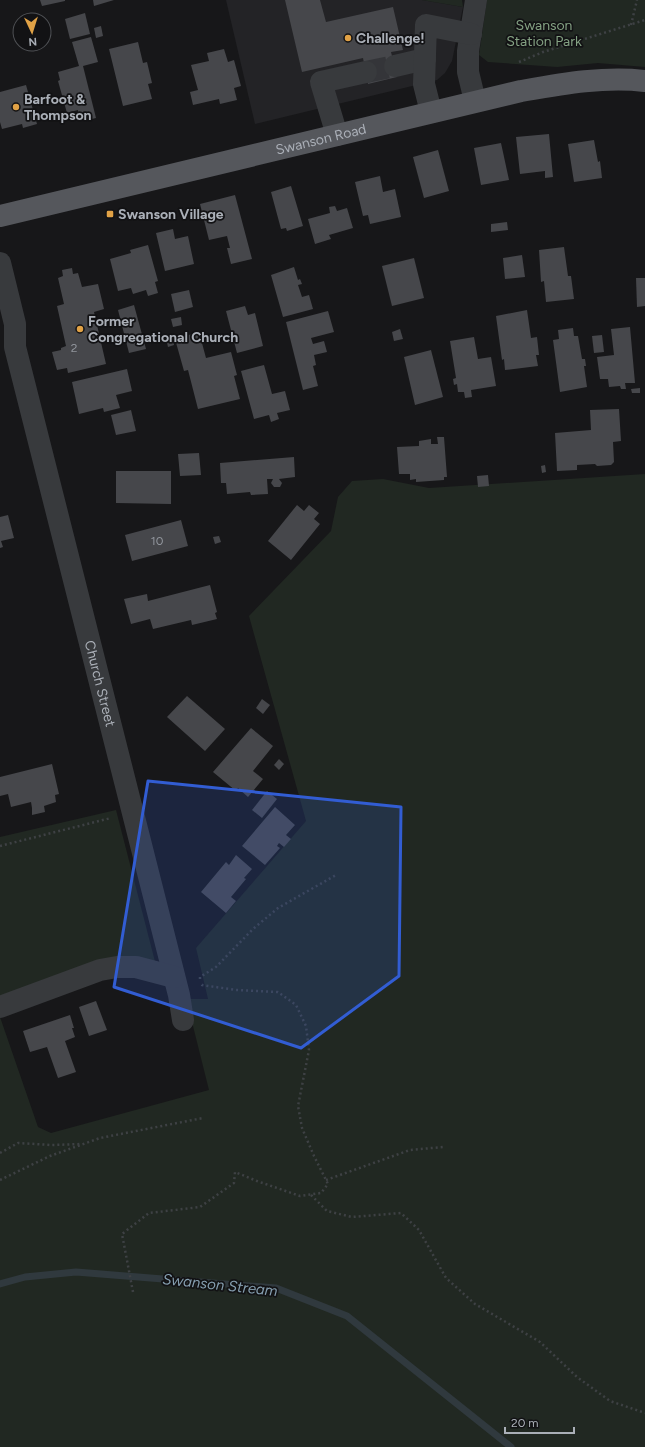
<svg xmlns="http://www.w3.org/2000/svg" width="645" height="1447" font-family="Figtree,sans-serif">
<rect width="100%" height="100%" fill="#171719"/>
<!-- built -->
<path fill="#232326" d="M226 0H422L463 7 452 61 445 73 437 80 255 124Z"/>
<!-- green -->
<g fill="#212822">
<path d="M422 0H462L463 7Z"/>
<path d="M487 0H645V67L598 63 557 67 488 62 479 55Z"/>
<path d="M645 474V1447H0V1017L38 1127 51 1133 209 1090 193 1026 190 999H208L196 948 306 821 249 616 331 531 338 497 352 481 383 479 429 488Z"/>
<path d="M116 810 159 977 130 969 0 1015V837Z"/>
</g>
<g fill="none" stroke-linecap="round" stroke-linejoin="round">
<!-- stream -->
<path stroke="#30393e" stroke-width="7" d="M0 1284 25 1277 76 1272 276 1288 347 1316 511 1447"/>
</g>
<!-- building -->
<g fill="#46474b">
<path d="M40 0H65V1L42 6Z"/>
<path d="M93 0H114L94 6Z"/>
<path d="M285 0H320L326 22 393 7 403 50 391 52 397 77 368 84 363 58 302 72Z"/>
<path d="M85 13 90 34 70 39 65 19Z"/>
<path d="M101 26 103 36 96 38 94 28Z"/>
<path d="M91 37 98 62 83 66 96 118 83 121 81 113H78V110L67 113 58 81 60 80 58 72 79 66 72 42Z"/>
<path d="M138 42 143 63 147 62 152 83 148 84 152 99 123 106 109 49Z"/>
<path d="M224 49 228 62 234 60 241 86 234 88 237 100 220 104 219 99 193 105 190 92 198 90 191 65 209 61 207 53Z"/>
<path d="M26 85 37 124 23 128 22 124 2 129 0 122V92Z"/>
<path d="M549 134 553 177 545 178V171L520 174 516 137Z"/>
<path d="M594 140 598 162 600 161 602 178 574 182 568 144Z"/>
<path d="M501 143 509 180 481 185 474 148Z"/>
<path d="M438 150 449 191 424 198 413 157Z"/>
<path d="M380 176 383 192 395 189 401 217 370 224 368 215 363 216 355 182Z"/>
<path d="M291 186 303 226 287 231 286 228 281 229 271 192Z"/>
<path d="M235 195 252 259 231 264 227 248H230L227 236 209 240 200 204Z"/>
<path d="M335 206 337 211 347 208 353 228 329 235 331 239 315 244 308 219 330 213 329 207Z"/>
<path d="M507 222 508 230 491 232V224Z"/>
<path d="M173 229 175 239 188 236 194 264 165 271 156 233Z"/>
<path d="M148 245 158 281 155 282 158 293 148 296 146 290 133 294 131 288 118 291 110 259 131 253 130 250Z"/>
<path d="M564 247 568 276H571L574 299 546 302 544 281 541 282 539 250Z"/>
<path d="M522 255 525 277 505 279 503 258Z"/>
<path d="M414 258 424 298 392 306 382 266Z"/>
<path d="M294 267 298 280 300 279 302 284 298 285 302 297 309 295 313 309 283 317 271 275Z"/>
<path d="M72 268 73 274 78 273 82 287 98 284 104 309 94 312 106 364 68 373 67 368 57 370 52 352 61 350V348L66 346 57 306 64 304 58 278 63 276 62 270Z"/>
<path d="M636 278H645V306L637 307Z"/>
<path d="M189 290 193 307 175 312 171 294Z"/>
<path d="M134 305 146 349 129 353 118 310Z"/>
<path d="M245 306 248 315 255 313 263 346 237 353 226 311Z"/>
<path d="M527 310 531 338 537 337 539 355H536L538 366 505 370 504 359 502 360 496 316Z"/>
<path d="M328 311 334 332 311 338 313 344 324 341 327 352 314 355 316 365 313 366 318 386 303 390 286 322Z"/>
<path d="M181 317 182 325 173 327 171 319Z"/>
<path d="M630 327 635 383H625L626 389H621L620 386 609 387 608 379H600L597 357 614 355 611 329Z"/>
<path d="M573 328 574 336H578L582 359H585L586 366H584L587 387 560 392 553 340 559 339 558 330Z"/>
<path d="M400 329 403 339 394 341 392 332Z"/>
<path d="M199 332 206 358 231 352 237 375 234 376 240 399 198 409 188 370 184 371 175 339Z"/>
<path d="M602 335 604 352 594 353 592 336Z"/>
<path d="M173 337 174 345 168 347 166 338Z"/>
<path d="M474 337 478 359 491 357 496 386 471 390 472 397 465 398 464 392H458L457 384 454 385 453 379 456 378 450 341Z"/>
<path d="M431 350 443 397 415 405 404 357Z"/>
<path d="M264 365 272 394 285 391 290 410 277 413 279 419 271 422 269 415 254 419 241 371Z"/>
<path d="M127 369 132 391 116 395 120 408 104 412 103 408 79 414 72 382Z"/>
<path d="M640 388V393H632L631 389Z"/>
<path d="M619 409 621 441 613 442 614 462 611 465 597 466 595 464 577 465V470L557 471 555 433 591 430 590 410Z"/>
<path d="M131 410 136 431 116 435 111 415Z"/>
<path d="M437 437H444L447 477H444V480L416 482V479L410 480V474H399L397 447 419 446V441L431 439V444H438Z"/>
<path d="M199 453 201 475 180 476 178 454Z"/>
<path d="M294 457 295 477 279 479 282 483 280 487H274L271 483 273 479H267L268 494 251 495 250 492 227 494 226 483H221L220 463Z"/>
<path d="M545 465 546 472 542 473 541 466Z"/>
<path d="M116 471H171V504L116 503Z"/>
<path d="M488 475 489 486 478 487 477 476Z"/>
<path d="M297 505 304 511 309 505 319 513 314 519 320 524 291 560 268 541Z"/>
<path d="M8 515 14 538 1 541 3 547 0 548V517Z"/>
<path d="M181 520 188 546 132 561 125 535Z"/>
<path d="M219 536 221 542 215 544 213 537Z"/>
<path d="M210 585 217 612 215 613 217 619 192 625 191 620 153 629 150 619 131 624 124 599 147 594 148 601Z"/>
<path d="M187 696 225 729 205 751 167 717Z"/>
<path d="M262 699 270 705 263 714 256 708Z"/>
<path d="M251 728 273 746 253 771 263 779 248 797 238 788 236 791 213 772Z"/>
<path d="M279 759 284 764 279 770 274 765Z"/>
<path d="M52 764 59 794 55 795 56 802 44 806 45 812 32 815V808L31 802 11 807 8 794 0 796V777Z"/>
<path d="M267 791 277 799 262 818 252 810Z"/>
<path d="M275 807 295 825 286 835 291 839 284 847 279 843 277 846 280 848 265 865 242 846Z"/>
<path d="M236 855 252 869 244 878 246 879 231 897 236 901 226 913 201 892 226 862 229 865Z"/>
<path d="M96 1001 107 1030 89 1036 79 1007Z"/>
<path d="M70 1015 74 1028H72L75 1037 65 1041 76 1072 58 1078 47 1047 30 1052 23 1031Z"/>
</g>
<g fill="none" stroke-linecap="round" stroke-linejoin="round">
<!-- minor-tunnel -->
<path stroke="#343539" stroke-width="22" stroke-dasharray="22 11" stroke-linecap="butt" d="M366 72 395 66"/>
<!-- path -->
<g stroke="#3e4144" stroke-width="2.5" stroke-dasharray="2 3" stroke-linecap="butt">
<path d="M631 25 637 0"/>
<path d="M519 62 543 52 645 20"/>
<path d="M0 846 111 818"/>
<path d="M200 979V977L216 967 253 929 278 908 336 875"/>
<path d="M0 1153 18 1143 51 1145 82 1144"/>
<path d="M0 1180 50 1156 100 1138 203 1118"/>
<path d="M326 1180 410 1150 443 1147"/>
<path d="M311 1195 327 1211 352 1217 401 1213 419 1230 446 1278 475 1304 540 1342 577 1377 610 1401 645 1413"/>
<path d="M133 1292 122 1234 149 1213 200 1207 234 1183 235 1172 257 1181 300 1196 321 1193 328 1184 314 1156 302 1128 298 1106 309 1050 306 1026 296 1005 278 992 236 990 202 985 201 984"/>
</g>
<!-- minor -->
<g stroke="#383a3d" stroke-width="22">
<path d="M395 66 425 59"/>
<path d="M475 101 468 72V51L476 0"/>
<path d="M431 112 424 84 426 25 471 34"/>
<path d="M337 135 321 82 366 72"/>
<path id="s1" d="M0 263 15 324V347L179 995 183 1020"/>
<path d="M0 1007 100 970 117 967H136L174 977"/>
</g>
<!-- major -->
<path stroke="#55575c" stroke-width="22" id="s2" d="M0 216 521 91C561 84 604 76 645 81"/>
</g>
<!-- marked area -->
<path fill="#325dd3" fill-opacity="0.2" stroke="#325dd3" stroke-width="3" stroke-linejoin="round" d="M148 781 401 807 399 976 301 1048 114 987Z"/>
<!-- markers -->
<g fill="#e1a246" stroke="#121214" stroke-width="1.5">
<circle cx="348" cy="38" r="4"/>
<circle cx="16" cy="107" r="4"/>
<rect x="106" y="210" width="8" height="8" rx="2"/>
<circle cx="80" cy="329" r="4"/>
</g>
<g text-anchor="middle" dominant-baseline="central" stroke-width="3.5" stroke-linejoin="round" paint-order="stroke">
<!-- number labels -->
<g font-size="12" fill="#91959c">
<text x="74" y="348">2</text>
<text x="157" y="541">10</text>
</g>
<!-- park labels -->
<g font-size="14" fill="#84a183" stroke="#121214">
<text x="544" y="25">Swanson<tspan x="544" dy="16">Station Park</tspan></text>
</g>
<!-- poi labels -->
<g font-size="14" font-weight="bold" fill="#aaafb7" stroke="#121214" text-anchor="start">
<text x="356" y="38">Challenge!</text>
<text x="24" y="99">Barfoot &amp;<tspan x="24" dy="16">Thompson</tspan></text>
<text x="118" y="214">Swanson Village</text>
<text x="88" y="321">Former<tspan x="88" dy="16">Congregational Church</tspan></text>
</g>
<!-- street labels -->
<g font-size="14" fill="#aaafb7" stroke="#121214">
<text stroke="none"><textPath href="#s2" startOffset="330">Swanson Road</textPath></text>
<text stroke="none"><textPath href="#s1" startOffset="433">Church Street</textPath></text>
</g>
<!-- water labels -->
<g font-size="15" font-style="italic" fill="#859eaf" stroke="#121214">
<text transform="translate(220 1285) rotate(6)">Swanson Stream</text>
</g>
</g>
<!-- north arrow -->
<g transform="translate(32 32) rotate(176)"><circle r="19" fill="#121214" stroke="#4f5155"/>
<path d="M0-3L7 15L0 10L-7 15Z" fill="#e1a246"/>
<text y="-6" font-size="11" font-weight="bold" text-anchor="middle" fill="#aaafb7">N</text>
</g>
<!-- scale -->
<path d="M505 1427v6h69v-6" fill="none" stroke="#aaafb7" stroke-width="2"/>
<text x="511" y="1427" font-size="12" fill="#aaafb7" stroke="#121214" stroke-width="3" paint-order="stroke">20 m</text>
</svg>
